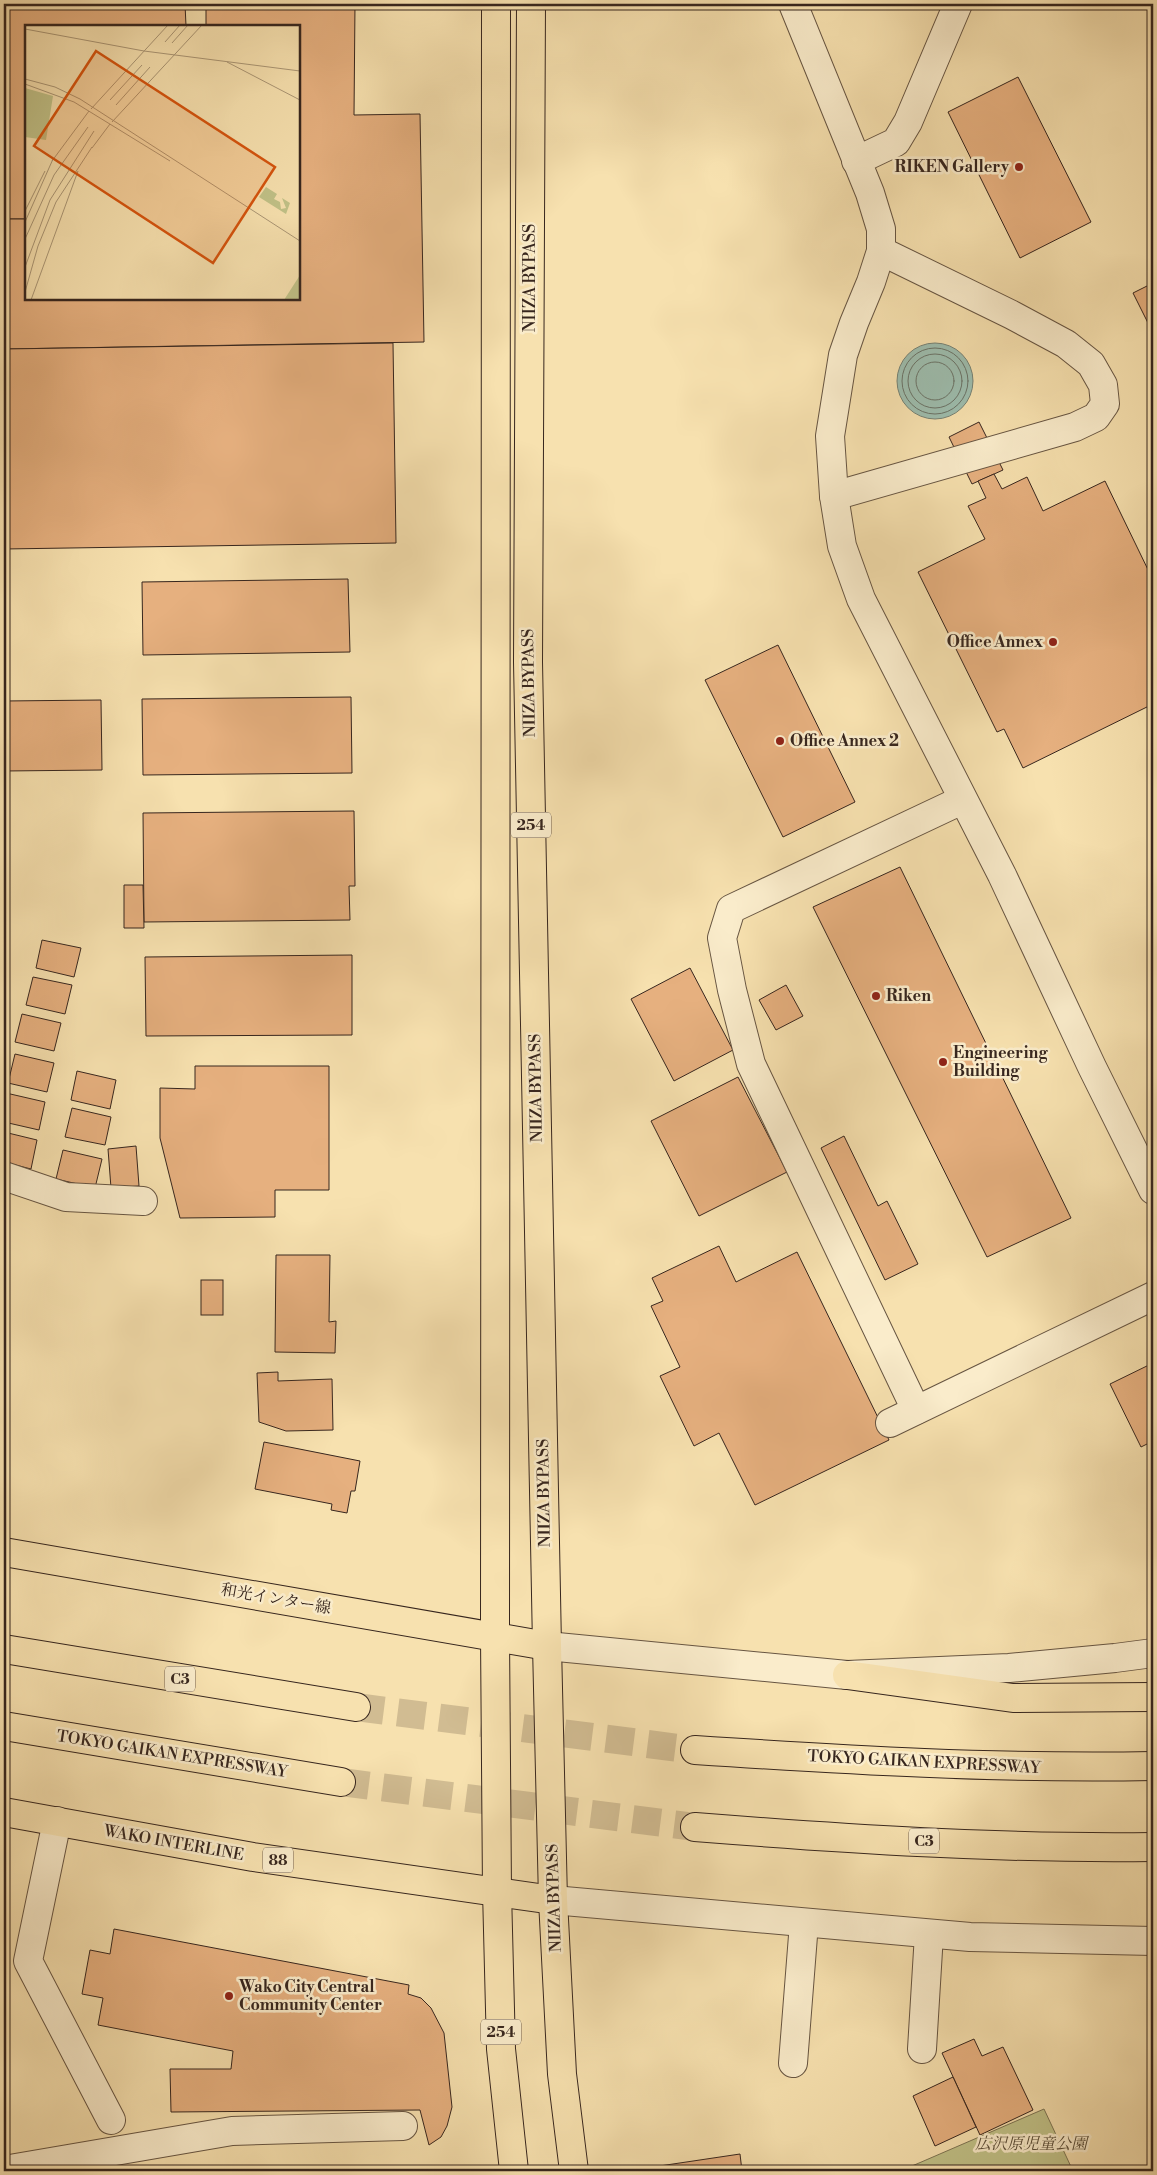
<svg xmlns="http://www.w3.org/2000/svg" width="1157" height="2175" font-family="'Libre Bodoni','Noto Serif JP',serif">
<rect width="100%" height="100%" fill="#f7e1af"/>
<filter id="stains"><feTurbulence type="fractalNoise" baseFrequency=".004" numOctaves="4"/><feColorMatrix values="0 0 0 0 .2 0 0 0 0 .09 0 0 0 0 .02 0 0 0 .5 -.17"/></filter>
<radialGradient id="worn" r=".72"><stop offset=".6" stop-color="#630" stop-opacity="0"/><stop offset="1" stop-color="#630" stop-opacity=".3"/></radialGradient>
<!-- green -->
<path fill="#c1c288" stroke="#7c7453" d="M1044 2109 1073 2171H900L919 2163Z"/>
<!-- water -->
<circle fill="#9dbdae" stroke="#748174" cx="935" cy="381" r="38"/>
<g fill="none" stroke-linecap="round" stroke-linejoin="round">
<!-- shore -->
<g stroke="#6a7266" stroke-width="1">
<circle cx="935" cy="381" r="33"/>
<circle cx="935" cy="381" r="27"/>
<circle cx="935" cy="381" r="19"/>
</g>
</g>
<!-- building -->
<g fill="#e6b07f" stroke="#37261e">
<path d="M4 4H185L186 26H26V219H4Z"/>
<path d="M206 4H355L354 115 420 114 424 342 4 349V219H26V299H299V26H206Z"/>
<path d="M1018 77 1091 222 1020 258 948 112Z"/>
<path d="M1153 283V333L1133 293Z"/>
<path d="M393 343 396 543 4 549V349Z"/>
<path d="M979 422 1003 470 972 484 949 437Z"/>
<path d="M994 474 1002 489 1027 477 1043 511 1105 481 1153 580V704L1023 768 1004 729 997 732 918 572 985 539 968 506 986 498 978 481Z"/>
<path d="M348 579 350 652 143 655 142 582Z"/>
<path d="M778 645 855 802 783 837 705 680Z"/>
<path d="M351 697 352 773 143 775 142 699Z"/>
<path d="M101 700 102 770 4 771V701Z"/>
<path d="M354 811 355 886H349L350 920 144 922 143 813Z"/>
<path d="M900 867 1071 1218 987 1257 813 907Z"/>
<path d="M124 885H143L144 928H124Z"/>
<path d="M42 940 81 948 74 977 36 968Z"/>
<path d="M352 955V1035L146 1036 145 957Z"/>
<path d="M690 968 733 1050 674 1081 631 999Z"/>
<path d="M33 977 72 985 65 1014 26 1005Z"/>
<path d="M786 985 803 1016 776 1030 759 1000Z"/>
<path d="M22 1014 61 1023 54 1051 15 1042Z"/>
<path d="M15 1054 54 1063 47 1092 8 1083Z"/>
<path d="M195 1066H329V1190H275V1217L180 1218 160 1138V1088L195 1089Z"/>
<path d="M77 1071 116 1080 110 1109 71 1100Z"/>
<path d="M738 1077 787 1172 699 1216 651 1121Z"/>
<path d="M6 1093 45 1102 39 1130 4 1122Z"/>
<path d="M72 1108 111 1117 105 1145 65 1137Z"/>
<path d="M4 1132 37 1140 31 1169 4 1162Z"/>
<path d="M844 1136 878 1206 887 1201 918 1264 885 1280 821 1148Z"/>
<path d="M136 1146 139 1186 111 1188 108 1149Z"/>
<path d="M63 1150 102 1159 95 1188 56 1179Z"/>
<path d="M719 1246 736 1282 797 1252 889 1440 755 1505 719 1433 694 1446 660 1376 680 1367 651 1306 663 1301 652 1278Z"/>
<path d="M276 1255H330L329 1322 336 1321 335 1353 275 1352Z"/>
<rect x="201" y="1280" width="22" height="35"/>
<path d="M1153 1363V1441L1141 1447 1110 1384Z"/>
<path d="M278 1372V1381L332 1379 333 1430 286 1431 259 1422 257 1373Z"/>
<path d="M264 1442 360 1461 355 1491H351L347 1513 331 1510 332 1504 255 1489Z"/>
<path d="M114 1929 409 1985 408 1994 421 1998 431 2008 444 2033 452 2107 447 2126 441 2137 429 2145 420 2110 171 2112 170 2069H231L233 2051 98 2025 103 1998 82 1994 90 1950 110 1954Z"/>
<path d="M974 2039 982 2056 1003 2047 1033 2110 980 2135 942 2053Z"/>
<path d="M953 2077 976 2127 935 2146 913 2096Z"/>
<path d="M740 2154 742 2171H626Z"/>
</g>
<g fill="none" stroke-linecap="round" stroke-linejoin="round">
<!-- highway-tunnel -->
<g stroke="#d1bc92" stroke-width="28" stroke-dasharray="28 14" stroke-linecap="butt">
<path d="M356 1707 695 1750"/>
<path d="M341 1782 695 1827"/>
</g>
<defs>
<g id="minor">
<path d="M793 4 870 193 881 229V251L871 282 854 323 843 355 830 436 834 496 842 546 861 599 1002 875 1092 1067 1153 1190"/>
<path d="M856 161 896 142 908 122 958 4"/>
<path d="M834 496 1075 427 1096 417 1105 404 1103 385 1091 364 1066 344 1012 315 881 251"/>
<path d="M4 1176 66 1197 143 1201"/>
<path d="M916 1410 751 1064 732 990 722 938 731 909 962 800"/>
<path d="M890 1423 1153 1296"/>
<path d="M547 1646 847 1675 1009 1668 1115 1658 1153 1653"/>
<path d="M57 1821 28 1961 111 2120"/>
<path d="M553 1900 970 1937 1153 1941"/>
<path d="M922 2049 929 1934"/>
<path d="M793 2063 804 1923"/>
<path d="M4 2170 232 2131 403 2126"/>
</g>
<g id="major">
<path d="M4 1552 547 1646"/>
<path d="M4 1812 253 1857 553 1900"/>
</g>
<g id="highway">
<path d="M496 4 495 1636 497 1891 501 2049 514 2171"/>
<path d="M531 4 528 662 547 1646 553 1900 562 2074 574 2171"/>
<path d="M4 1649 356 1707"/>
<path d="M847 1675 1013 1698 1153 1697"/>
<path d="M4 1726 341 1782"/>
<path d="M695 1750C848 1760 1000 1769 1153 1766"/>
<path d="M695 1827C847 1839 1001 1849 1153 1847"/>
</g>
</defs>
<!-- minor casing -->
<use href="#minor" stroke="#675542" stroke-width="30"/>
<!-- major casing -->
<use href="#major" stroke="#37261e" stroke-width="30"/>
<!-- highway casing -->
<use href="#highway" stroke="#37261e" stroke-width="30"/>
<!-- minor -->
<use href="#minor" stroke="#faeccb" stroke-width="28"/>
<!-- major -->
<use href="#major" stroke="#f7e1af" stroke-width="28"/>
<!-- highway -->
<use href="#highway" stroke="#f7e1af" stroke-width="28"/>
</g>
<!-- markers -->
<g fill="#8f2418" stroke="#faeccb" stroke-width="2">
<circle cx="1019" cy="167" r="5"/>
<circle cx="1053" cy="642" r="5"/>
<circle cx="780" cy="741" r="5"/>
<circle cx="876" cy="996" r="5"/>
<circle cx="943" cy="1062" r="5"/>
<circle cx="229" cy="1996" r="5"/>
</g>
<g text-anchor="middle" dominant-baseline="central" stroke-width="5" stroke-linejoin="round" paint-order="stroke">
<!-- shield labels -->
<g fill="#faeccb" stroke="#726152" stroke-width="1">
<rect x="511" y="812.5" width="40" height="25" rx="4"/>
<rect x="165" y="1666.5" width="30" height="25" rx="4"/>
<rect x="909" y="1828.5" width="30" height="25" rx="4"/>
<rect x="263" y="1847.5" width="30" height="25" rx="4"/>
<rect x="481" y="2019.5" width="40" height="25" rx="4"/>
</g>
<g font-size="15" font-weight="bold" fill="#37261e">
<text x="531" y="825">254</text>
<text x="180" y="1679">C3</text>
<text x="924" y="1841">C3</text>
<text x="278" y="1860">88</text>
<text x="501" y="2032">254</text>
</g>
<!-- poi labels -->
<g font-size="16" font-weight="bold" fill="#37261e" stroke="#faeccb" text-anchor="start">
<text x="1009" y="167" text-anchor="end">RIKEN Gallery</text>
<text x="1043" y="642" text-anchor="end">Office Annex</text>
<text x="790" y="741">Office Annex 2</text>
<text x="886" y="996">Riken</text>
<text x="953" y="1053">Engineering<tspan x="953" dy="18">Building</tspan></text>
<text x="239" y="1987">Wako City Central<tspan x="239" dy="18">Community Center</tspan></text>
</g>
<!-- street labels -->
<g font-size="16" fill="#37261e" stroke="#faeccb">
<text transform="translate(530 278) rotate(-90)">NIIZA BYPASS</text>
<text transform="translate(529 683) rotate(-91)">NIIZA BYPASS</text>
<text transform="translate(536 1088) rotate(-91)">NIIZA BYPASS</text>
<text transform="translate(544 1493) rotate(-91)">NIIZA BYPASS</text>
<text transform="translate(276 1599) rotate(10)">和光インター線</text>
<text transform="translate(172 1754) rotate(9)">TOKYO GAIKAN EXPRESSWAY</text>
<text transform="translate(924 1762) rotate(3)">TOKYO GAIKAN EXPRESSWAY</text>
<text transform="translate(174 1843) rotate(10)">WAKO INTERLINE</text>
<text transform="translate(554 1898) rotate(-92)">NIIZA BYPASS</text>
</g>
<!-- park labels -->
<g font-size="16" font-style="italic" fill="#5a4d38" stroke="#faeccb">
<text x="1031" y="2144">広沢原児童公園</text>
</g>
</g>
<!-- overview -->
<g transform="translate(25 25)">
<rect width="275" height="275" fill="#f7e1af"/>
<path d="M0 63 28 71 21 115 0 112ZM241 162 252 169 249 174 255 177 256 184 261 183 257 173 265 178 261 189 234 172ZM275 250V275H259Z" fill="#c1c288"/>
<path fill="none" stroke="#aa9675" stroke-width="1" d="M0 4 119 26 275 46M140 17 155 0M147 18 163 0M202 37 275 75M0 54 30 62 55 74 275 216M0 59 49 77 145 136M85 75 117 40M91 80 125 42M66 84 143 0M87 97 177 0M67 123 85 99M27 136 64 86M0 186 20 146M0 197 28 134M0 214 29 150 63 102M0 242 25 175 69 106M0 267 13 221 31 177 67 122M6 275 53 146"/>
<path fill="#d6540e" fill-opacity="0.15" stroke="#d6540e" stroke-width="2.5" d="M71 26 250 142 188 238 9 121Z"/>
<rect width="275" height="275" fill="none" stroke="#37261e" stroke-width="2.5"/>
</g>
<!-- margin -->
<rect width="1157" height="2175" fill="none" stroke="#f7e1af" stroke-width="20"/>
<rect x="5" y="5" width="1147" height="2165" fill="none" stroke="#37261e" stroke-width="2.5"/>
<rect x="10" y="10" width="1137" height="2155" fill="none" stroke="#37261e"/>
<rect width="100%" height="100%" filter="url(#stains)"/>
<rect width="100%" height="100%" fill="url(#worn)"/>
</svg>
